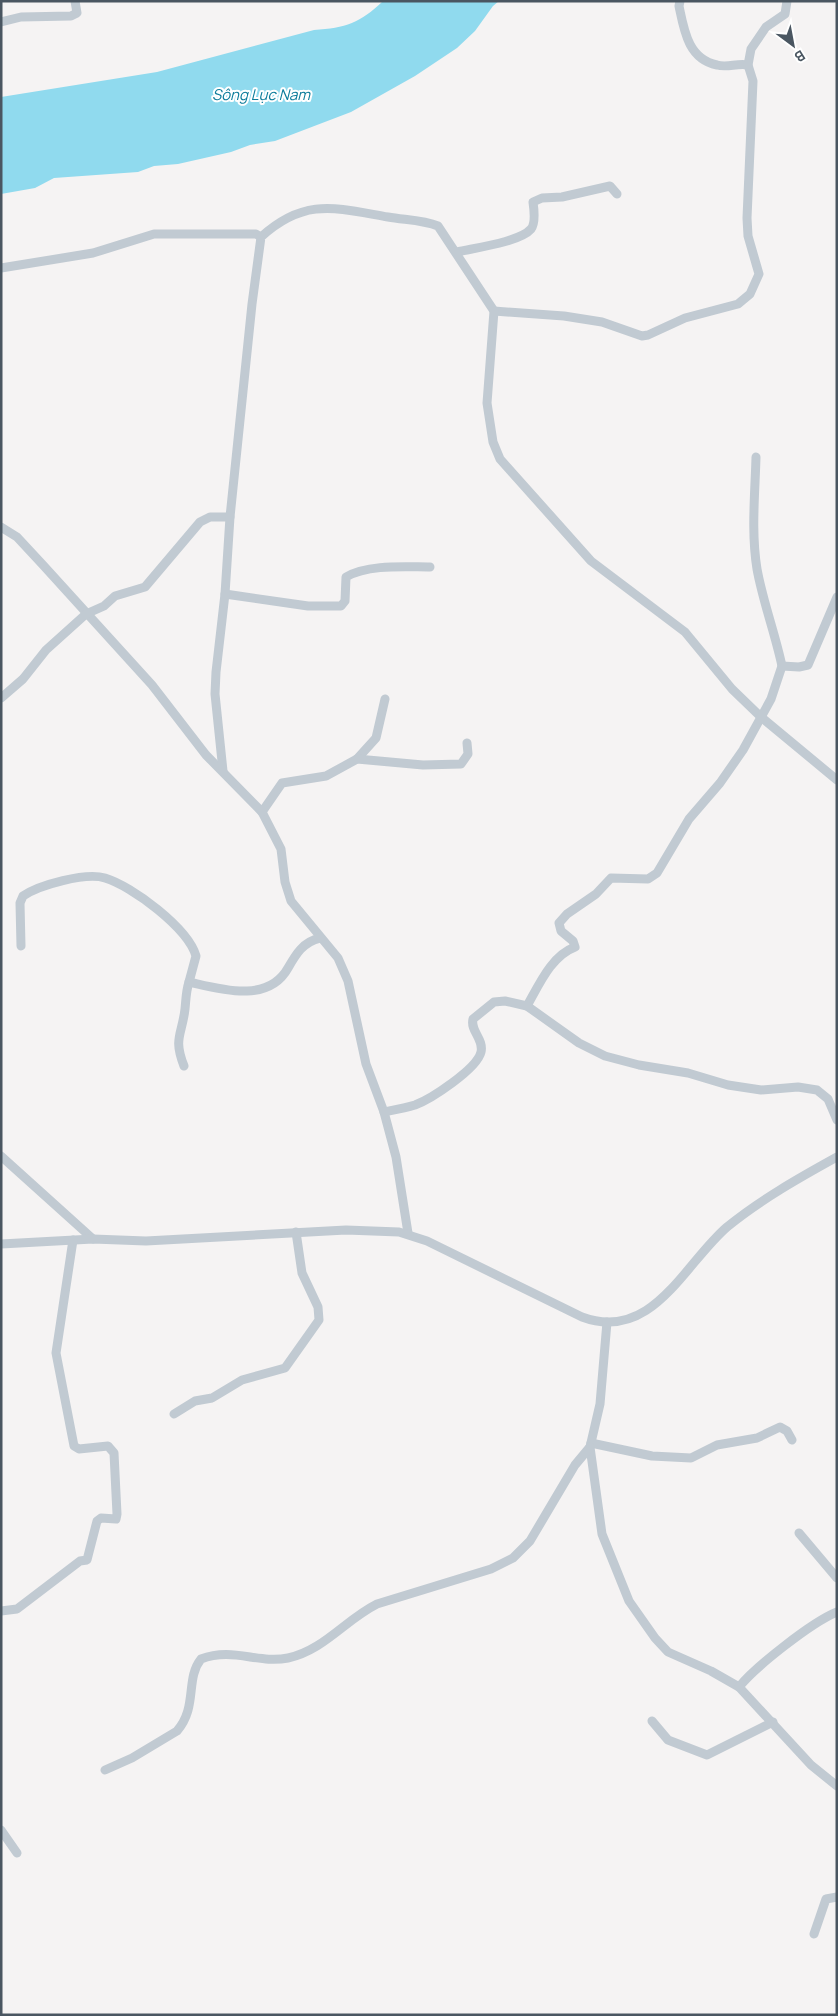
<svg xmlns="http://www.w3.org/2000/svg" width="838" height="2016" font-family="Manrope,sans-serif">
<rect width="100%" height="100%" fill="#f5f3f3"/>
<!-- water -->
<path fill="#90daee" d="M383 1H499L493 6 475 31 457 48 415 76 351 112 275 141 250 145 231 152 178 164 154 166 138 172 54 178 35 188 1 194V97L157 72 314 30C346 28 360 23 383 1Z"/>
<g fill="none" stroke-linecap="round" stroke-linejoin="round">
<!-- minor -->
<g stroke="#c1cad2" stroke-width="9">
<path d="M680 1 679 6C684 30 688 59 717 65 727 68 737 63 748 65"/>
<path d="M1 22 21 17 71 16 77 13 75 1"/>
<path d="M457 252C474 248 520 242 531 229 536 223 534 209 533 202L542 198 562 197 610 186 617 194"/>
<path d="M1 268 93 253 154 234H256L261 237"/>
<path d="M494 311 564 316 602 322 642 336 648 335 685 318 738 304 750 294 759 274 748 236 747 218 753 81 748 65 751 49 766 27 785 14 787 1"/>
<path d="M756 457C755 494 751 532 757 569 763 602 775 633 782 666"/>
<path d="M1 527 17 537 43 565 152 685 206 755 262 812 281 849 285 882 291 901 338 958 348 981 366 1064 384 1112 396 1157 408 1233"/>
<path d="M225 594 308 606H341L345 601 346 577C368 564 405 567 430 567"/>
<path d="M1 698 23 679 46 650 86 614 104 606 115 596 145 587 200 522 210 517H230"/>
<path d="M357 759 376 738 385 699"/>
<path d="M223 771 215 694 216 672 225 594 230 517 252 304 261 237C305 197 336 208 388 217 405 220 423 220 438 226L494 311 487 403 493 442 500 459 591 561 685 632 732 689 761 717 837 780"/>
<path d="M262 812 282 783 326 776 357 759 423 765 461 764 468 754 467 743"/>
<path d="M21 946 20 903 23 896C39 885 86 872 105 878 132 886 188 928 196 956L189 982"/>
<path d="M527 1006C539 985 551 956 575 947L573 941 561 931 559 923 567 914 596 894 611 878 648 879 657 873 689 819 720 783 743 750 771 699 782 666 799 667 808 665 837 597"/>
<path d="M184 1066C173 1038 182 1035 185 1009 186 999 186 991 189 982 220 989 268 1004 288 968 296 954 303 942 320 938"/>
<path d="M384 1112C394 1110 405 1108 415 1105 431 1099 477 1069 481 1052 484 1039 470 1031 473 1019L494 1002 505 1001 527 1006 579 1043 605 1056 639 1065 688 1073 728 1085 761 1090 798 1087 817 1090 828 1099 837 1120"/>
<path d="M1 1156 93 1239"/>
<path d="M1 1244 93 1239 146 1241 346 1230 399 1232 427 1241 582 1317C652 1343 684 1264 727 1227 760 1200 799 1178 837 1157"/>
<path d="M607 1322 600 1404 590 1447 602 1534 629 1601 655 1638 668 1652 711 1671 739 1687 811 1765 837 1786"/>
<path d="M174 1414 195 1401 212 1398 242 1380 285 1368 319 1320 318 1307 302 1273 296 1232"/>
<path d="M591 1443 652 1456 691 1458 717 1445 757 1438 780 1427 787 1431 792 1440"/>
<path d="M799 1533 837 1578"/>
<path d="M1 1611 17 1609 80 1561 87 1560 97 1521 101 1518 116 1519 117 1514 114 1453 108 1446 79 1449 74 1446 56 1353 73 1240"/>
<path d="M739 1687C755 1667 812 1622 837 1612"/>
<path d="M652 1721 668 1740 707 1755 773 1722"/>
<path d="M105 1770 132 1758 177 1731C198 1707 185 1679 201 1659 233 1647 258 1664 288 1658 324 1650 345 1620 377 1604L491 1569 513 1558 530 1541 575 1465 590 1447"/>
<path d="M1 1830 17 1853"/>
<path d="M814 1934 826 1899 837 1897"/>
</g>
</g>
<g text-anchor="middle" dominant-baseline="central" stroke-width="4" stroke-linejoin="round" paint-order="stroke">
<!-- water labels -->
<g font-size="15" font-style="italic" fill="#0c7c9b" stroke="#fff">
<text x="261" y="94">Sông Lục Nam</text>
</g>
</g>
<!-- border -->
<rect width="838" height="2016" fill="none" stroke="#4a5661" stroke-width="5"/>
<!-- north arrow -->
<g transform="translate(793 45) rotate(148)" stroke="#ffffff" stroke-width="4" paint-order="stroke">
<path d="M0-4L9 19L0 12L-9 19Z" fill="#4a5661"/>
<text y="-8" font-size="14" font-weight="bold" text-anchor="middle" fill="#4a5661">B</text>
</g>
</svg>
